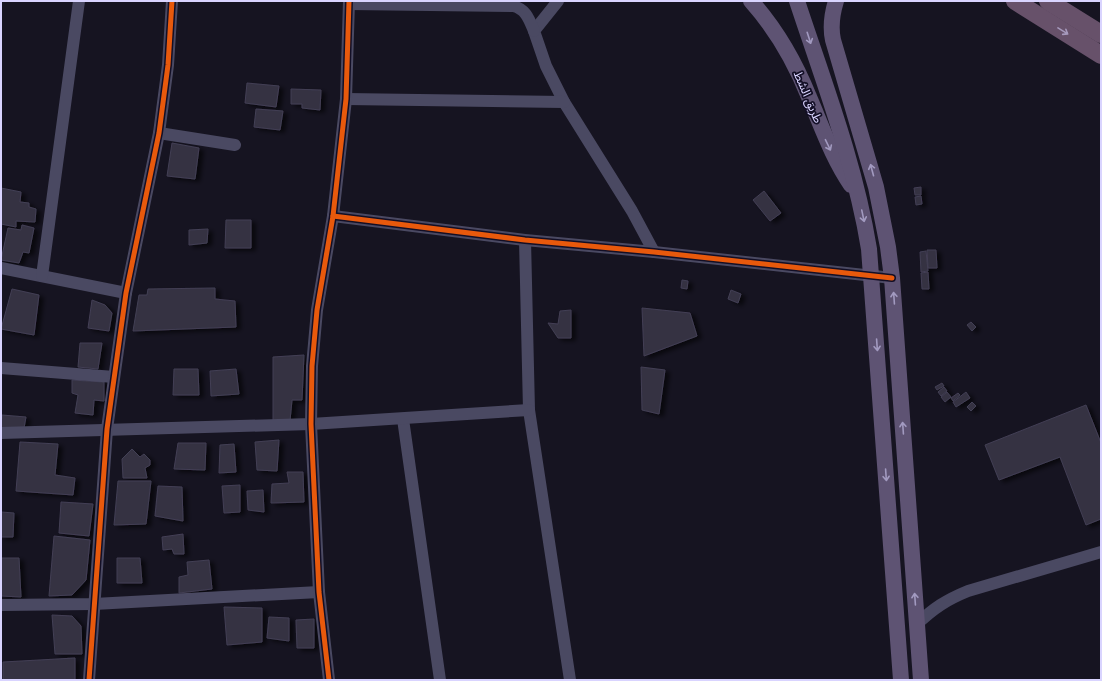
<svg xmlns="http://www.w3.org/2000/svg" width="1102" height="681" font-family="'DM Sans','Noto Sans Arabic',sans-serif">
<defs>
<filter id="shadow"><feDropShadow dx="4.5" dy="2.5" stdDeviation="2" flood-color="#0009"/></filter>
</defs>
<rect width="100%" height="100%" fill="#161421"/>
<!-- building -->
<g fill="#343243" stroke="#433f54" filter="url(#shadow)">
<path d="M247 83 279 86 276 107 245 103Z"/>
<path d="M291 89 321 90 320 110 302 108V104H291Z"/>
<path d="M256 109 283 111 280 130 254 127Z"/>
<path d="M172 143 199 148 195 179 167 176Z"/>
<path d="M921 187V195H915L914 188Z"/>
<path d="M1 188 21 192 20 202 29 203V207L36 209 35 222 16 221V227L1 224Z"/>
<path d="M764 191 781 213 770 221 753 200Z"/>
<path d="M921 196 922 204 916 205 915 197Z"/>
<path d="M226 220H251V248H225Z"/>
<path d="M22 225 34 228 29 253 23 252 19 263 1 260 8 228 21 230Z"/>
<path d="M208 229 207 243 189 245V230Z"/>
<path d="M927 250H936L937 268H928Z"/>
<path d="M926 251 928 271 921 272 920 252Z"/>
<path d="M928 272 929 289H922L921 273Z"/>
<path d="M682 280 688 281 687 289 681 288Z"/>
<path d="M215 288V299L235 301 236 327 133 331 139 295H147L148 289Z"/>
<path d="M12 289 39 295 34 335 1 329Z"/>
<path d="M731 290 741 294 738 303 728 299Z"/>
<path d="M92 300 105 305 112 313 109 331 88 328Z"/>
<path d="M642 308 690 313 697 336 644 356Z"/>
<path d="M571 310V338H558L548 323 558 324 560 311Z"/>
<path d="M971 322 976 327 972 331 967 325Z"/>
<path d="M80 343H102L98 369 78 367Z"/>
<path d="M304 355 302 400H292L290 421 273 422V357Z"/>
<path d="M641 367 665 370 659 414 642 410Z"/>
<path d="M174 369H198L199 395H173Z"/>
<path d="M236 369 239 394 211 396 210 371Z"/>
<path d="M72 380 104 382V401L94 400 93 415 75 413 78 395 72 393Z"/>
<path d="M942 383 944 386 937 390 935 387Z"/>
<path d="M944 387 947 391 941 396 938 392Z"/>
<path d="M947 392 951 397 945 402 941 397Z"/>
<path d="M966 392 970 398 956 407 953 402Z"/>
<path d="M958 393 960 395 953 401 951 398Z"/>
<path d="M972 402 976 406 971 411 967 407Z"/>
<path d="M1086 405 1101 443V519L1086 525 1060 457 999 480 985 445Z"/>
<path d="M2 415 26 417 24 428H1Z"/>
<path d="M279 440 277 471 257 470 255 442Z"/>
<path d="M20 442 58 444 55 475 75 478 73 495 16 491Z"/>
<path d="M178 443H206L205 470 174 469Z"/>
<path d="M234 444 236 472 219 473 220 445Z"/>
<path d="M132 449 140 457 144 454 150 460V465L145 468 147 478H123L122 459Z"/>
<path d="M287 472H303L304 502 271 503 272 484 289 483Z"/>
<path d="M118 481H151L146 524 114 525Z"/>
<path d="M240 485V512L224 513 222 486Z"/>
<path d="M158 486 182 487 183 521 155 516Z"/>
<path d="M263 490 264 512 248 510 247 491Z"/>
<path d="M61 502 93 504 89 536 59 533Z"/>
<path d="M1 512 14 513 13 537H1Z"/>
<path d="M183 534 184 554H174L172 549 163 550 162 537Z"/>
<path d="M54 536 90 540 86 580 72 595 49 596Z"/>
<path d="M1 558H19L21 597 1 596Z"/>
<path d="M117 558H140L142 583H117Z"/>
<path d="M209 560 212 589 179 593V577L188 575 187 562Z"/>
<path d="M224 607 262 608V642L227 645Z"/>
<path d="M52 615 72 616 81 626 82 654H55Z"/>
<path d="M269 617 289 618V641L267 638Z"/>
<path d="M314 619V648H297L296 620Z"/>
<path d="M75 658V680H3V662Z"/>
</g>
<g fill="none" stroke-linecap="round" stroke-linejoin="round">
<!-- minor -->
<g stroke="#4a4962" stroke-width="12">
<path d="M558 1 534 31 546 66 564 102 632 211 654 252"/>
<path d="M349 4 513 6C526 9 529 19 534 31"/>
<path d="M346 99 564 102"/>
<path d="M159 133 235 145"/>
<path d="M333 216 525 240 654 252 892 278"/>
<path d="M525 240 529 410 570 680"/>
<path d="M1 268 126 293"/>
<path d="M42 276 79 1"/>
<path d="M1 368 114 377"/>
<path d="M403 419 440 680"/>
<path d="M1 433 311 424 529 410"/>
<path d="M1 605 94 604 319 592"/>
<path d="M917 624C934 608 946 600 968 591L1101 552"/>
<path d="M89 680 107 429 126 293 159 133 168 65 172 1"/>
<path d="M329 680 319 592 311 424 312 366 317 310 333 216 346 99 349 1"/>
</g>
<!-- major -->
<g stroke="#5e5373" stroke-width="16">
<path d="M751 1C776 29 795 62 809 97 822 127 832 157 851 185"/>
<path d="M797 1C824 83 855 163 869 249L901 680"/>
<path d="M836 1C832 14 830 26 833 40L876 187 888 247 892 278 921 680"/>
</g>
<!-- highway -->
<g stroke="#67516a" stroke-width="18">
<path d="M1015 1 1101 55"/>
<path d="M1048 1 1101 34"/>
</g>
<defs>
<g id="cycleway">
<path d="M333 216 525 240 654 252 892 278"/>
<path d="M89 680 107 429 126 293 159 133 168 65 172 1"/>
<path d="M329 680 319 592 311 424 312 366 317 310 333 216 346 99 349 1"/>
</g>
</defs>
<!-- cycleway casing -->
<use href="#cycleway" stroke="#130f26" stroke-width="8"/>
<!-- cycleway -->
<use href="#cycleway" stroke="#e8590c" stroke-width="5"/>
</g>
<!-- one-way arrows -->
<defs><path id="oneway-shaft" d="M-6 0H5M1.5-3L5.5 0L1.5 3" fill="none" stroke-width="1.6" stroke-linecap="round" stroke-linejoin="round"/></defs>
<use stroke="#a699bc" href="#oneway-shaft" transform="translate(1063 31) rotate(32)"/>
<g stroke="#a29ac0">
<use href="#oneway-shaft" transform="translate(809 38) rotate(72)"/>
<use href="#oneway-shaft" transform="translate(828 145) rotate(64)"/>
<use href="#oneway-shaft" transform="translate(872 170) rotate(-105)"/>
<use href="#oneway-shaft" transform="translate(863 216) rotate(78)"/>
<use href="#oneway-shaft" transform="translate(894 298) rotate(-94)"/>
<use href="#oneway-shaft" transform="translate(877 345) rotate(86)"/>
<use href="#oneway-shaft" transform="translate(903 428) rotate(-94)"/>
<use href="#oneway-shaft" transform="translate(886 475) rotate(86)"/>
<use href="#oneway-shaft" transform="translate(915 599) rotate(-94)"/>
</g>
<g text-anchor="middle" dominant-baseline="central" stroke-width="3.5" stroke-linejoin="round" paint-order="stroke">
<!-- street labels -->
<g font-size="12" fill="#d9d4ff" stroke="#130f26">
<text transform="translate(808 97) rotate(67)">طريق الشط</text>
</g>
</g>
<!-- border -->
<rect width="1102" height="681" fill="none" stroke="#d9d4ff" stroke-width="4"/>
</svg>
